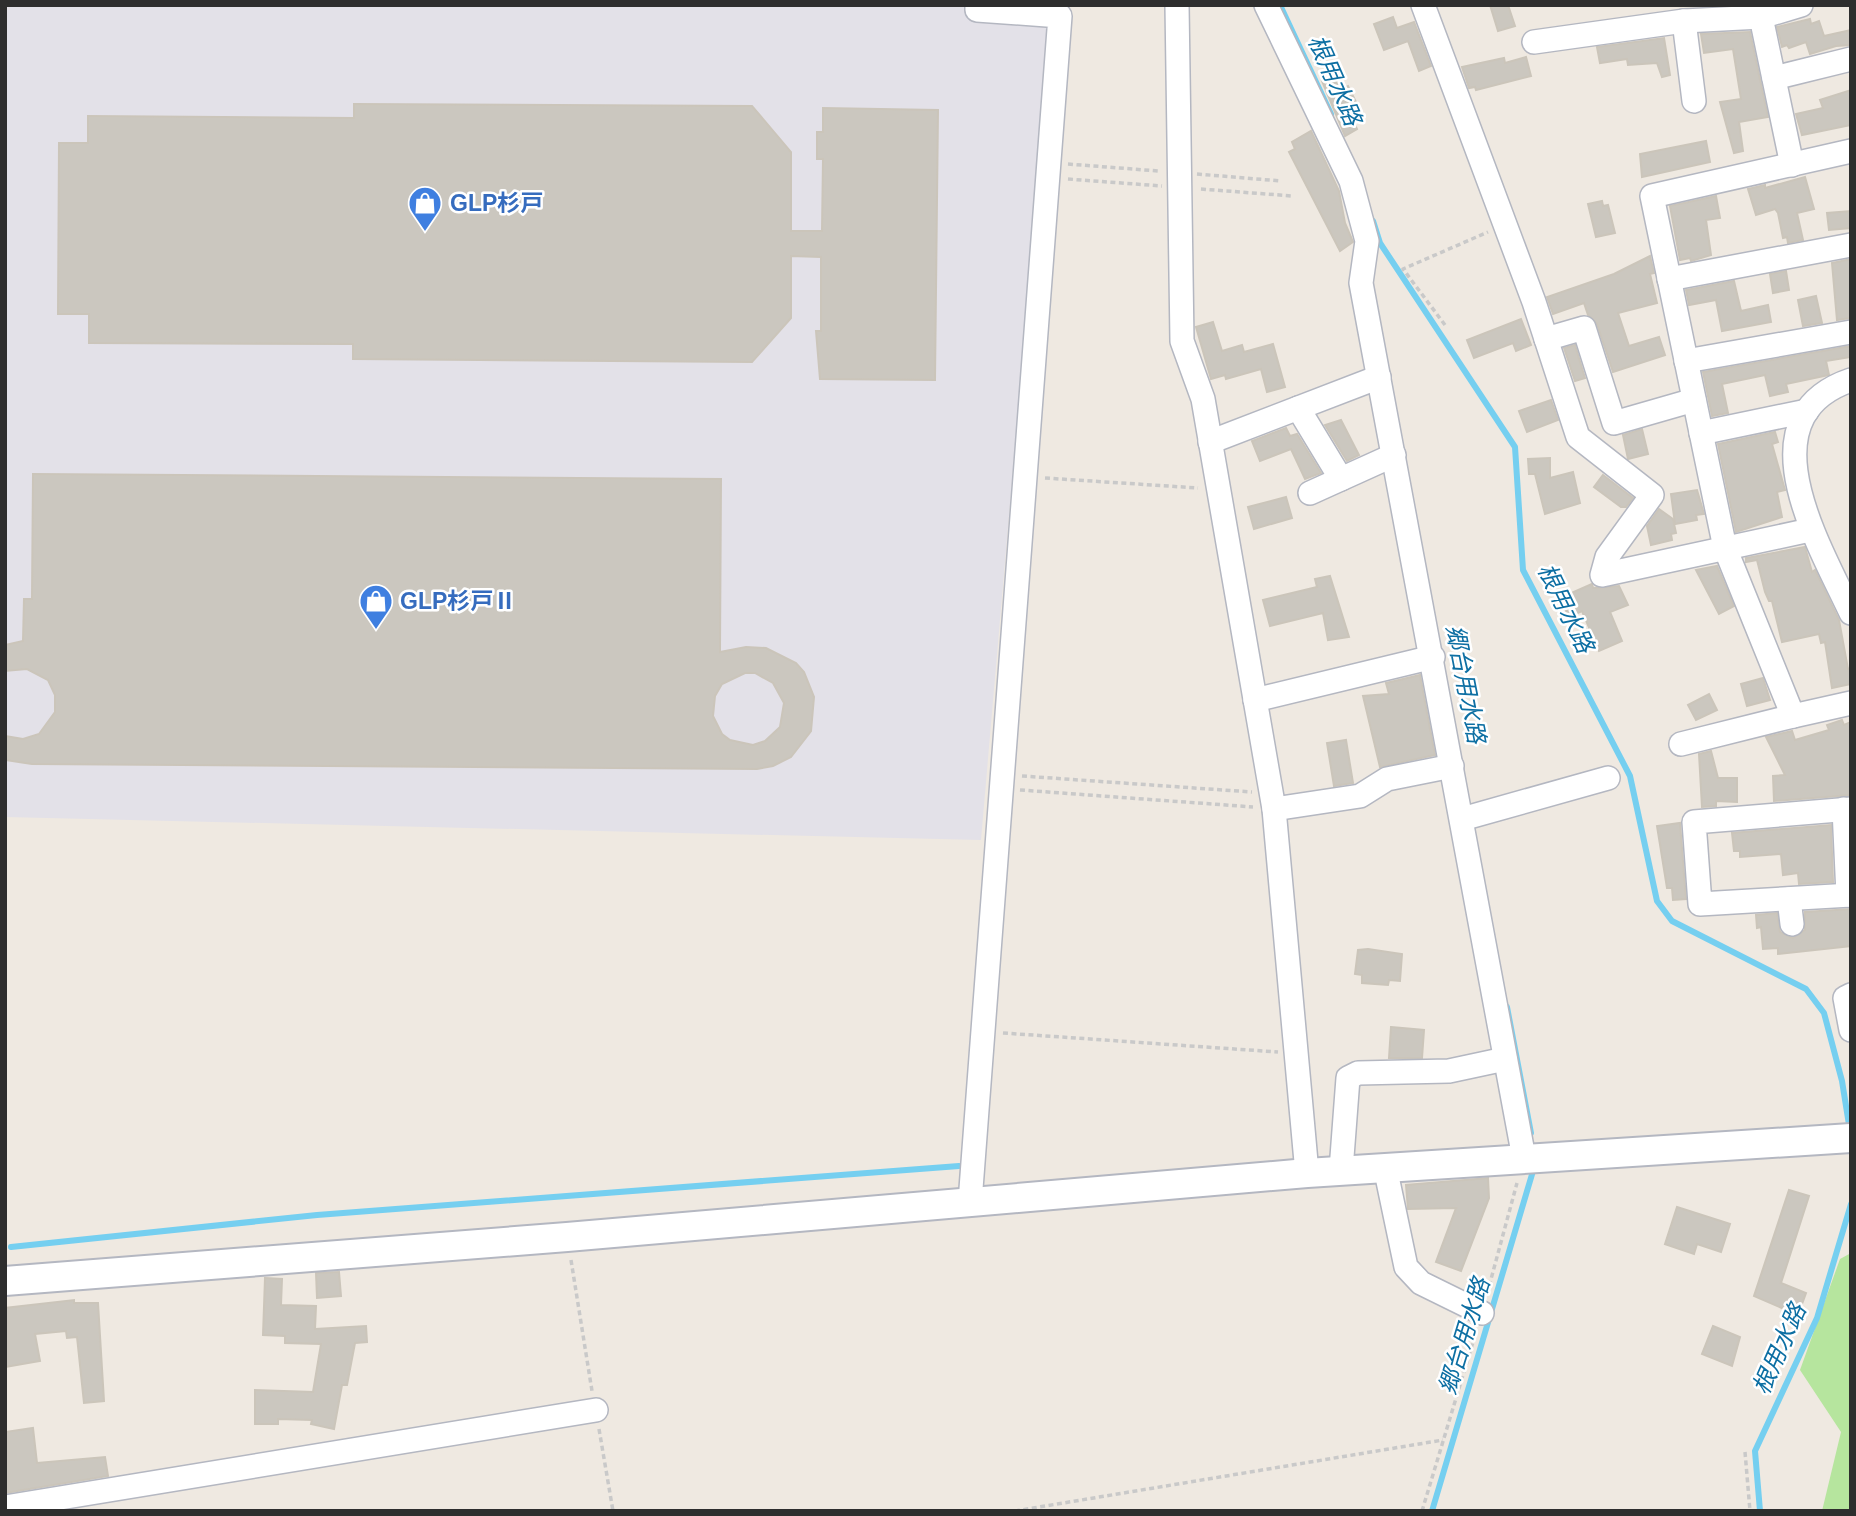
<svg xmlns="http://www.w3.org/2000/svg" width="1856" height="1516" font-family="Helvetica,'Noto Sans JP',sans-serif">
<rect width="100%" height="100%" fill="#efe9e1"/>
<!-- industrial -->
<path fill="#e3e1e8" d="M5 5H969V20L1051 28 981 840 5 817Z"/>
<!-- green -->
<path fill="#b6e59e" d="M1851 1253V1511H1822L1841 1432 1800 1370 1840 1259Z"/>
<g fill="none" stroke-linecap="round" stroke-linejoin="round">
<!-- stream -->
<g stroke="#75cff0" stroke-width="6">
<path d="M1280 5 1331 114"/>
<path d="M1373 221 1380 243 1515 447 1523 570 1630 776 1657 901 1672 921 1806 989 1824 1013 1842 1081 1850 1131"/>
<path d="M1507 1007 1531 1133"/>
<path d="M11 1247 317 1215 959 1166"/>
<path d="M1432 1511 1533 1171"/>
<path d="M1760 1511 1755 1451 1817 1318 1851 1204"/>
</g>
</g>
<!-- building -->
<g fill="#cbc7bf" stroke="#cbc5ba" stroke-width="2" fill-rule="evenodd">
<path d="M1490 5H1508L1515 26 1498 31Z"/>
<path d="M1393 17 1397 28 1414 22 1431 66 1419 71 1408 41 1384 50 1374 24Z"/>
<path d="M1810 19 1811 24 1819 21 1824 36 1851 30V45L1836 46 1810 54 1806 42 1789 48 1787 45 1782 47 1777 27Z"/>
<path d="M1750 32 1768 117 1739 122 1743 151 1734 153 1720 102 1741 99 1733 49 1704 53 1701 34Z"/>
<path d="M1664 38 1670 75 1662 77 1657 63 1628 65 1627 59 1600 63 1597 47Z"/>
<path d="M1526 57 1531 76 1476 90 1475 87 1469 88 1462 67 1504 58 1505 63Z"/>
<path d="M1334 76 1340 90 1348 86 1356 102 1347 106 1357 129 1345 136 1322 81Z"/>
<path d="M1851 90V125L1802 135 1796 114 1823 108 1820 100Z"/>
<path d="M354 104 752 106 791 152V231H822L823 159H817V132H823V108L938 110 935 380 820 379 816 331H821V257L791 256V318L752 362 353 359V344L89 343V314H58L59 143H88V116L354 118Z"/>
<path d="M1311 131 1339 191 1345 223 1353 242 1340 251 1289 152 1295 149 1292 142Z"/>
<path d="M1706 141 1710 162 1642 177 1640 154Z"/>
<path d="M1805 177 1814 209 1797 213 1803 240 1788 243 1787 237 1783 238 1778 213 1775 209 1756 215 1748 189 1765 185V188Z"/>
<path d="M1716 196 1720 218 1706 220 1711 255 1691 261 1690 258 1680 260 1670 206Z"/>
<path d="M1602 201 1603 206 1608 205 1615 233 1596 237 1588 204Z"/>
<path d="M1851 211V228L1829 230 1827 213Z"/>
<path d="M1650 256 1654 273 1650 274 1657 303 1618 313 1629 346 1659 337 1665 355 1613 372 1597 324 1588 315 1584 303 1553 314 1547 297 1614 274Z"/>
<path d="M1851 259V318L1837 320 1832 263Z"/>
<path d="M1786 271 1789 290 1773 293 1770 274Z"/>
<path d="M1734 281 1741 311 1768 305 1771 322 1722 331 1716 300 1689 305 1686 290Z"/>
<path d="M1816 296 1822 323 1803 326 1798 300Z"/>
<path d="M1521 319 1531 345 1516 351 1513 343 1474 358 1467 340Z"/>
<path d="M1213 322 1222 351 1242 345 1244 352 1273 344 1285 387 1267 392 1261 369 1226 379 1225 375 1211 379 1196 327Z"/>
<path d="M1575 345 1585 378 1575 381 1564 348Z"/>
<path d="M1851 346V357L1826 361 1829 375 1786 384 1788 392 1770 396 1765 375 1722 384 1728 413 1712 416 1703 372Z"/>
<path d="M1551 400 1558 420 1527 432 1519 411Z"/>
<path d="M1341 420 1359 455 1347 461 1325 425Z"/>
<path d="M1286 428 1290 436 1297 434 1321 473 1305 479 1291 449 1260 461 1252 441Z"/>
<path d="M1642 429 1648 454 1628 459 1623 435Z"/>
<path d="M1775 432 1778 442 1772 444 1785 490 1777 492 1782 517 1736 532 1718 444Z"/>
<path d="M1550 458V478L1573 472 1580 503 1545 514 1535 474H1529L1528 459Z"/>
<path d="M33 474 721 479 720 652 746 647 766 648 796 663 804 672 814 697 811 731 791 757 773 766 757 769 32 764 5 760V736L23 739 39 734 55 712V695L48 680 27 669 5 671V645L23 641 24 599H32ZM745 673H755L773 683 784 703 780 727 765 741 753 745 730 740 722 734 713 716 715 696 722 684Z"/>
<path d="M1603 475 1633 498 1626 507H1621L1594 487Z"/>
<path d="M1697 490 1704 514 1696 515 1697 520 1675 524 1671 494Z"/>
<path d="M1286 497 1292 518 1254 529 1248 507Z"/>
<path d="M1659 509 1673 519 1676 533 1671 534 1672 540 1651 545 1647 526Z"/>
<path d="M1805 547 1812 572 1815 570 1839 620 1848 669 1851 668V684L1832 688 1825 642 1821 643 1819 634 1782 642 1772 601H1769L1765 592 1757 560 1746 562V558Z"/>
<path d="M1717 566 1734 606 1719 614 1696 570Z"/>
<path d="M1330 576 1349 637 1328 640 1323 613 1270 626 1263 600 1317 587 1315 579Z"/>
<path d="M1592 584 1593 588 1619 586 1628 605 1610 612 1622 641 1599 651 1582 611 1569 617 1560 598Z"/>
<path d="M1420 675 1435 755 1380 767 1363 696 1389 694 1386 683Z"/>
<path d="M1763 678 1770 700 1747 706 1741 684Z"/>
<path d="M1709 694 1717 710 1696 720 1688 705Z"/>
<path d="M1842 720 1844 725 1851 722V795L1774 801 1773 776 1785 775 1766 737 1792 731 1795 740 1829 730 1827 725Z"/>
<path d="M1346 740 1353 783 1334 786 1327 743Z"/>
<path d="M1711 751 1718 778H1737V802L1716 801V806L1702 807 1699 754Z"/>
<path d="M1680 823 1686 899 1673 900 1672 888H1667L1657 826Z"/>
<path d="M1831 825 1833 882 1799 884 1798 873 1783 875 1781 854 1740 857V851H1734L1732 833Z"/>
<path d="M1851 909V946L1778 954V948L1763 949 1761 927 1757 928 1756 915 1777 913 1780 932 1793 938 1805 930V912Z"/>
<path d="M1368 949 1402 954 1400 981 1389 980 1388 985 1362 983V975L1355 974 1358 950Z"/>
<path d="M1391 1027 1424 1030 1422 1058H1389Z"/>
<path d="M1488 1178 1489 1198 1461 1271 1436 1262 1456 1208 1408 1209 1406 1185Z"/>
<path d="M1789 1190 1809 1196 1781 1283 1806 1293 1798 1315 1754 1296Z"/>
<path d="M1677 1207 1730 1224 1721 1252 1697 1244 1694 1254 1665 1244Z"/>
<path d="M339 1272 341 1296 317 1298 316 1273Z"/>
<path d="M265 1278 282 1279 281 1305 316 1306 315 1329 366 1326 367 1342 355 1343 347 1385H342L334 1429 311 1424 312 1420 278 1419V1424H255V1390L313 1392 321 1344 285 1343V1336L263 1335Z"/>
<path d="M74 1300V1303H98L104 1401 84 1403 77 1337 67 1338 66 1331 35 1334 40 1361 5 1367V1308Z"/>
<path d="M1713 1326 1740 1337 1732 1366 1702 1354Z"/>
<path d="M33 1428 37 1463 105 1457 108 1476 5 1493V1432Z"/>
</g>
<g fill="none" stroke-linecap="round" stroke-linejoin="round">
<defs>
<g id="minor">
<path d="M1177 5 1182 341 1203 399 1274 809 1307 1173"/>
<path d="M1266 5 1351 181 1367 241 1361 283 1524 1158"/>
<path d="M1423 5 1534 302 1578 437 1652 495 1607 557 1602 575 1810 530"/>
<path d="M1684 21 1694 101"/>
<path d="M1534 42 1684 21 1761 17"/>
<path d="M1774 78 1851 59"/>
<path d="M1851 151 1652 196 1725 548 1793 716 1851 703"/>
<path d="M1792 165 1761 17 1801 5"/>
<path d="M1669 279 1851 245"/>
<path d="M1546 339 1584 328 1614 423 1694 400"/>
<path d="M1686 361 1851 332"/>
<path d="M1851 380C1741 417 1821 548 1851 613"/>
<path d="M1298 408 1341 479"/>
<path d="M1701 433 1807 411"/>
<path d="M1210 442 1379 377"/>
<path d="M1310 493 1394 455"/>
<path d="M1255 700 1433 657"/>
<path d="M1681 744 1793 716"/>
<path d="M1274 809 1360 796 1387 779 1452 766"/>
<path d="M1844 809 1848 895"/>
<path d="M1851 809 1694 822 1700 904 1851 895"/>
<path d="M1462 819 1608 778"/>
<path d="M1789 899 1792 924"/>
<path d="M1851 995 1845 998 1851 1030"/>
<path d="M1385 1167 1406 1267 1421 1283 1482 1313"/>
<path d="M1341 1170 1348 1078 1358 1073 1449 1071 1505 1059"/>
<path d="M970 1202 1060 16 977 10V5"/>
<path d="M5 1507 596 1410"/>
</g>
<path id="tertiary" d="M5 1281 567 1237 1307 1173 1851 1138"/>
</defs>
<!-- minor casing -->
<use href="#minor" stroke="#b4b7c1" stroke-width="26"/>
<!-- tertiary casing -->
<use href="#tertiary" stroke="#b4b7c1" stroke-width="32"/>
<!-- path -->
<g stroke="#c9c9c9" stroke-width="3.5" stroke-dasharray="5 3.5" stroke-linecap="butt">
<path d="M1068 164 1158 171"/>
<path d="M1197 174 1281 181"/>
<path d="M1068 179 1162 186"/>
<path d="M1201 189 1292 196"/>
<path d="M1445 325 1403 269 1488 232"/>
<path d="M1045 478 1198 488"/>
<path d="M1022 776 1252 792"/>
<path d="M1020 790 1253 807"/>
<path d="M1003 1033 1278 1052"/>
<path d="M571 1260 592 1391"/>
<path d="M1487 1294 1517 1183"/>
<path d="M599 1429 613 1511"/>
<path d="M1745 1452 1750 1511"/>
<path d="M1015 1511 1443 1440"/>
<path d="M1422 1511 1476 1332"/>
</g>
<!-- minor -->
<use href="#minor" stroke="#fff" stroke-width="23"/>
<!-- tertiary -->
<use href="#tertiary" stroke="#fff" stroke-width="28"/>
</g>
<!-- icons -->
<defs>
<symbol id="shop-pin" viewBox="-11 -11 22 30"><path d="M0 17L-7.5 6A9.5 9.5 0 1 1 7.5 6Z" fill="#3f7fe0" stroke="#fff"/><path d="M-5-2.5h2.3a2.7 3.5 0 0 1 5.4 0H5L5.5 6h-11ZM-1.5-2.5h3a1.5 2.3 0 0 0-3 0Z" fill="#fff"/></symbol>
</defs>
<g fill-rule="evenodd">
<use href="#shop-pin" x="406" y="184" width="38" height="52"/>
<use href="#shop-pin" x="357" y="582" width="38" height="52"/>
</g>
<g text-anchor="middle" dominant-baseline="central" stroke-width="5" stroke-linejoin="round" paint-order="stroke">
<!-- shop labels -->
<g font-size="23" font-weight="bold" fill="#366cbe" stroke="#fff" text-anchor="start">
<text x="450" y="203">GLP杉戸</text>
<text x="400" y="601">GLP杉戸Ⅱ</text>
</g>
<!-- water labels -->
<g font-size="24" font-style="italic" fill="#0d6fa3" stroke="#fff">
<text transform="translate(1335 80) rotate(66)">根用水路</text>
<text transform="translate(1566 608) rotate(64)">根用水路</text>
<text transform="translate(1466 684) rotate(79)">郷台用水路</text>
<text transform="translate(1464 1336) rotate(-73)">郷台用水路</text>
<text transform="translate(1779 1349) rotate(-66)">根用水路</text>
</g>
</g>
<!-- border -->
<rect width="1856" height="1516" fill="none" stroke="#2e2e2e" stroke-width="14"/>
</svg>
